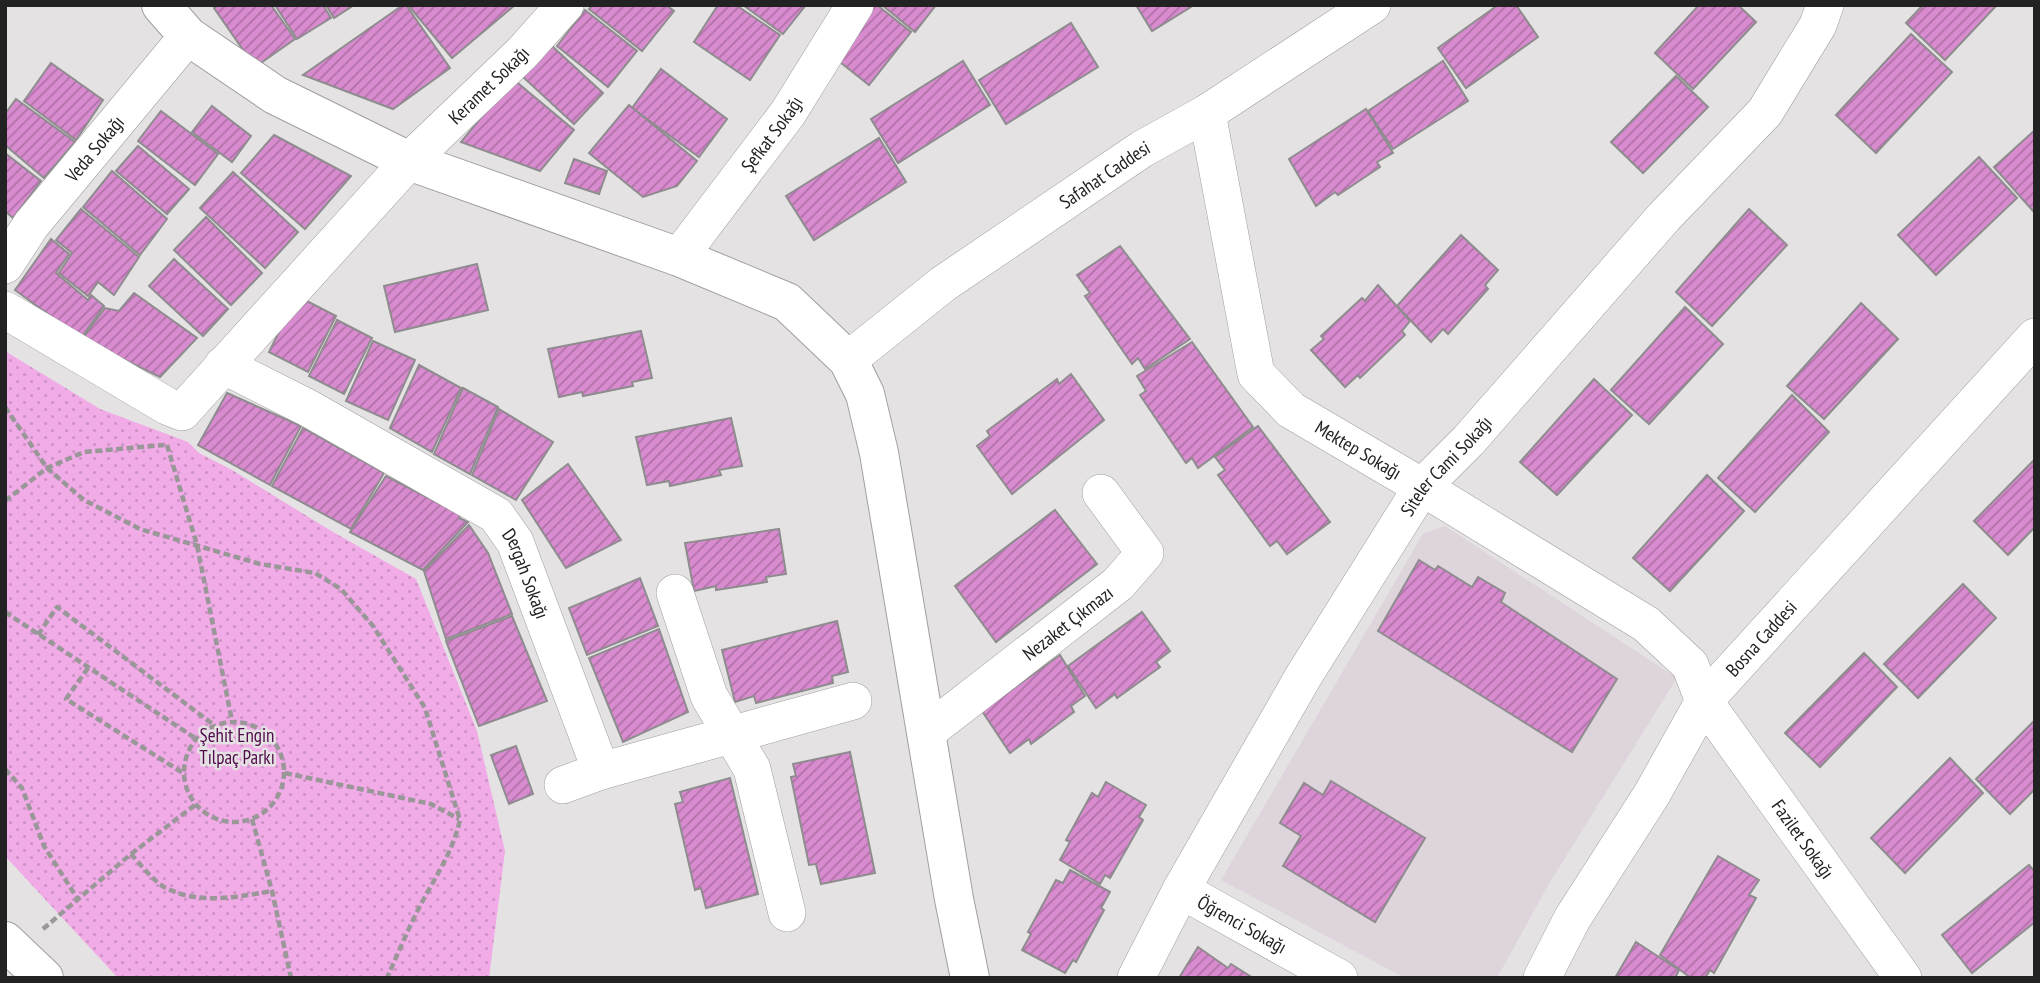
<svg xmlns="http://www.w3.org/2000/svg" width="2040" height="983" font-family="'PT Sans Narrow',sans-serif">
<defs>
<pattern id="park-dots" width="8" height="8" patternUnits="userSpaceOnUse" patternTransform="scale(1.75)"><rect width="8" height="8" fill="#f1abe7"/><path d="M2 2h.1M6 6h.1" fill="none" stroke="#ce93c6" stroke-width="1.8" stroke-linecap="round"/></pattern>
<pattern id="building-hatch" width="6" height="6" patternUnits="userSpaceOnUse" patternTransform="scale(1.75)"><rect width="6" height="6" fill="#d98bcf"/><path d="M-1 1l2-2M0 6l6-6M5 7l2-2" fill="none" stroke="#b071a8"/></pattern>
</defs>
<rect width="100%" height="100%" fill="#e5e2e4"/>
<!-- built -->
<path fill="#ddd4dc" d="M1445 526 1677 678 1550 882 1497 978H1405L1221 880 1423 534Z"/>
<!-- park -->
<path fill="url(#park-dots)" d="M5 351 100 409 188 442 199 453 232 470 333 532 416 579 477 731 505 851 489 978H118L5 856Z"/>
<!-- building -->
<g fill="url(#building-hatch)" stroke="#8f8c8f" stroke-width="2">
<path d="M219 5H271L295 39 255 67 214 8Z"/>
<path d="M275 5H323L331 18 297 39Z"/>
<path d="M326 5H354L334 18Z"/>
<path d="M403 5H406L450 68 393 109 303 75Z"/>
<path d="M408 5H515L452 58Z"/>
<path d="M592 5H666L674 11 642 51 589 9Z"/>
<path d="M718 5H736L780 35 750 80 694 42Z"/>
<path d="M743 5H803L805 6 783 34Z"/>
<path d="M869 5H877L911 32 869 85 830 54Z"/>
<path d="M882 5H936L915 32Z"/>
<path d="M1136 5H1194L1152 31Z"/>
<path d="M1498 5H1516L1538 37 1466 88 1438 48Z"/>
<path d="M1699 5H1738L1756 22 1693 89 1655 53Z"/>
<path d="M1923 5H1997L1945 60 1906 23Z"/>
<path d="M585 10 637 51 608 87 557 46Z"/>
<path d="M1071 23 1098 67 1006 124 979 80Z"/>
<path d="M1911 34 1952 72 1876 153 1836 115Z"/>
<path d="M552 46 603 93 574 124 523 77Z"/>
<path d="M963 61 990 105 898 163 871 119Z"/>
<path d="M1443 61 1468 101 1393 149 1368 111Z"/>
<path d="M51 63 103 100 76 140 24 101Z"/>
<path d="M661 69 727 119 699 157 632 108Z"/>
<path d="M1676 76 1708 107 1643 173 1611 142Z"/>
<path d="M513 79 574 130 540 171 461 142Z"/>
<path d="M16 99 75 142 44 178 5 145V114Z"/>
<path d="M629 105 697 161 677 186 643 197 589 153Z"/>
<path d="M212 106 251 136 232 162 192 132Z"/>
<path d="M1366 109 1393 153 1377 162 1380 167 1338 195 1335 192 1316 206 1289 159Z"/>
<path d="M161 111 218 154 195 185 138 141Z"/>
<path d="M2035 130V209L2033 211 1994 167Z"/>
<path d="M274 135 351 176 305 229 241 173Z"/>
<path d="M879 138 906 182 814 240 786 196Z"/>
<path d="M138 146 189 189 167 214 116 171Z"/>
<path d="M5 153 41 181 13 218 5 211Z"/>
<path d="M1979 157 2017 198 1936 275 1898 235Z"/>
<path d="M574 159 607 171 599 194 565 183Z"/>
<path d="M112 171 167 219 140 255 83 207Z"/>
<path d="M233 172 298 232 265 268 200 208Z"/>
<path d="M81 209 139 257 114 295 98 282 88 296 59 273 72 253 56 240Z"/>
<path d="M1749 209 1787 245 1712 326 1676 292Z"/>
<path d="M206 217 262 273 231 305 174 250Z"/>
<path d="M1461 235 1498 270 1485 285 1488 289 1448 334 1443 329 1431 342 1397 306Z"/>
<path d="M51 239 69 254 56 273 88 300 91 295 104 306 81 338 15 290Z"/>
<path d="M1120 246 1190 339 1145 369 1138 358 1132 364 1085 296 1090 293 1077 275Z"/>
<path d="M174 259 228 309 203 336 149 286Z"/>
<path d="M477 264 488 310 395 332 384 286Z"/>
<path d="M1378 285 1410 321 1402 331 1405 335 1360 378 1358 375 1345 387 1311 350 1324 339 1321 336 1362 298 1365 301Z"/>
<path d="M134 293 197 338 160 377 82 339 105 308 119 311Z"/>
<path d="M297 296 336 316 308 372 269 352Z"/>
<path d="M1861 303 1898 339 1824 419 1787 386Z"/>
<path d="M1685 307 1723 344 1649 424 1611 390Z"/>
<path d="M337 320 372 338 344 394 309 376Z"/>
<path d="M641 331 652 378 632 382 633 386 583 396 582 392 559 397 548 349Z"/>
<path d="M373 341 415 360 388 420 346 401Z"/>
<path d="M1192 342 1253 427 1198 468 1192 458 1186 463 1140 395 1146 391 1137 376Z"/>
<path d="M419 365 461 388 432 452 390 428Z"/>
<path d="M1071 374 1104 420 1012 494 977 446 990 436 987 431 1057 379 1059 384Z"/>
<path d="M1594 379 1632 415 1557 495 1520 462Z"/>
<path d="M463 388 498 407 470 474 434 454Z"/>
<path d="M227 393 301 426 270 485 198 445Z"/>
<path d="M1792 395 1829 432 1755 512 1718 478Z"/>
<path d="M499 409 553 442 516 500 472 475Z"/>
<path d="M731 418 742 466 719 470 721 475 670 486 669 481 647 485 636 437Z"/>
<path d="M1258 426 1330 522 1287 554 1277 541 1270 546 1218 475 1225 470 1215 457Z"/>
<path d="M303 428 384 473 351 529 272 486Z"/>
<path d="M2035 459V527L2008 555 1974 521Z"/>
<path d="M568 464 621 540 566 568 522 500Z"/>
<path d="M1707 475 1744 511 1670 591 1633 558Z"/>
<path d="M386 476 461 515 459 518 468 522 423 570 350 532Z"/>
<path d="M1055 510 1097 564 996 642 955 586Z"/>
<path d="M469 525 488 553 512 614 446 639 424 571Z"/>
<path d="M779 529 786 574 766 577 767 582 716 590V586L694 591 685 543Z"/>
<path d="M1419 560 1435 570 1438 566 1472 587 1478 577 1505 593 1501 602 1617 679 1572 752 1378 631Z"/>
<path d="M640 578 658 626 587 655 569 608Z"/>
<path d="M1963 584 1996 618 1918 698 1884 664Z"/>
<path d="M1142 612 1170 651 1156 662 1160 667 1117 698 1115 694 1096 708 1068 666Z"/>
<path d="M512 616 547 701 479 726 446 641Z"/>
<path d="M837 621 848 672 832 676 833 683 756 703 754 696 735 702 722 650Z"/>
<path d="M659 629 688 712 623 742 589 658Z"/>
<path d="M1864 653 1897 687 1820 767 1785 733Z"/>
<path d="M1060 655 1085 696 1071 706 1074 712 1031 744 1029 739 1010 753 982 711Z"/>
<path d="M2035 720V789L2010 814 1976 779Z"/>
<path d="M516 746 533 794 509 804 491 755Z"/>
<path d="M850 752 875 873 821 884 816 864 809 865 791 777 796 776 793 764Z"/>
<path d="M1950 758 1983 793 1905 873 1871 838Z"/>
<path d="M730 778 758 894 706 908 701 888 695 890 675 804 683 802 680 792Z"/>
<path d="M1331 781 1425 838 1375 922 1283 866 1301 836 1280 823 1304 783 1323 795Z"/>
<path d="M1106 782 1146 805 1139 817 1143 820 1110 878 1105 875 1100 884 1060 860 1070 842 1066 840 1092 793 1098 797Z"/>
<path d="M1718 856 1759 880 1749 895 1756 898 1714 973 1710 970 1705 978H1691L1660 955Z"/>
<path d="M2029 865 2035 872V922L1972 973 1942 935Z"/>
<path d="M1070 870 1110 892 1101 908 1104 910 1076 962 1073 960 1065 973 1022 950 1031 934 1028 932 1056 880 1063 883Z"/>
<path d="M1636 942 1679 970 1675 978H1615Z"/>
<path d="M1198 947 1228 968 1231 964 1253 978H1179Z"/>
</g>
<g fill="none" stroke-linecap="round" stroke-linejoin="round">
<defs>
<g id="minor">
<path id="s1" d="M1207 113 1256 374 1291 410 1422 487 1646 624 1690 665 1704 701 1903 978"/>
<path id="s2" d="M679 257 788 113 855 5"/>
<path id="s3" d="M5 265 31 225 188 36"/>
<path id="s4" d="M5 310 167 406 182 412 409 161 522 53 565 5"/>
<path id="s5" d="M848 360 943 284 1142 149 1207 113 1372 5"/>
<path id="s6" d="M223 365 308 408 496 515 515 542 601 771 563 785"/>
<path d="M675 593 709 696 752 769 787 913"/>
<path id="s7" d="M927 732 1118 584 1145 553 1101 493"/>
<path d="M601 771 853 701"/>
<path id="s8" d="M1181 890 1339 978"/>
<path id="s9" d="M1136 978 1181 890 1303 677 1422 487 1469 440 1664 217 1765 112 1818 25 1825 5"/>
<path id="s10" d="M1542 978 1572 919 1652 794 1704 701 2035 337"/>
</g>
<g id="major">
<path d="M161 5 188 36 275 95 409 161 679 257 787 302 848 360 865 394 879 453 954 899 970 978"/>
<path d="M5 941 44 978"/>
</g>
</defs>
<!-- minor casing -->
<use href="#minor" stroke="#a19ea0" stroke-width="38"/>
<!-- major casing -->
<use href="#major" stroke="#a19ea0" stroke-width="40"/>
<!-- path -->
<g stroke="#999798" stroke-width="4.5" stroke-dasharray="7 3.5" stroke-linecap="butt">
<path d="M5 407 47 468 84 500 140 529 260 564 315 573 341 589 373 626 425 708 460 820C453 851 436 876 421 904 409 927 398 953 387 978"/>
<path d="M167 445 197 545 232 721"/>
<path d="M5 501 47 468 84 452 164 445"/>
<path d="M5 612 195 738"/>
<path d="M38 635 57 607 214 725"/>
<path d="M88 668 66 699 183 773"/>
<circle cx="234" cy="772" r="50"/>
<path d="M5 769 22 788 44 846 77 898"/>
<path d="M285 773 431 804 459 819"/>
<path d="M252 819 272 891 291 978"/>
<path d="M131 854C140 864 155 883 166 888 199 905 238 897 272 891"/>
<path d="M43 929 131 854 195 805"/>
</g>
<!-- minor -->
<use href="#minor" stroke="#fff" stroke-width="37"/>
<!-- major -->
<use href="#major" stroke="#fff" stroke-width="38"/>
</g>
<g text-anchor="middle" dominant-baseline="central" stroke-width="5" stroke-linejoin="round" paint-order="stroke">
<!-- street labels -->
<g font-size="19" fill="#232223" stroke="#e5e2e4">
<text stroke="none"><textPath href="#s4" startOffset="653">Keramet Sokağı</textPath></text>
<text stroke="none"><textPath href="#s2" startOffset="154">Şefkat Sokağı</textPath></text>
<text stroke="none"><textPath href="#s3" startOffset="147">Veda Sokağı</textPath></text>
<text stroke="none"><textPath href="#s5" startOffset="317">Safahat Caddesi</textPath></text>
<text stroke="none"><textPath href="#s1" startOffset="394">Mektep Sokağı</textPath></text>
<text stroke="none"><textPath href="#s9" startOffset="600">Siteler Cami Sokağı</textPath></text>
<text stroke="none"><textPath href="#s6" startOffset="378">Dergah Sokağı</textPath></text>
<text stroke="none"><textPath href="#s7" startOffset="178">Nezaket Çıkmazı</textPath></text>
<text stroke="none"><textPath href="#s10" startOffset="406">Bosna Caddesi</textPath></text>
<text stroke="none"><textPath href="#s1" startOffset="999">Fazilet Sokağı</textPath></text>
<text stroke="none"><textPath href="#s8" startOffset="70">Öğrenci Sokağı</textPath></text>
</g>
<!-- park labels -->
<g font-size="19" fill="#510b4c" stroke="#e5e2e4">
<text x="237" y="735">Şehit Engin<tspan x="237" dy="22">Tılpaç Parkı</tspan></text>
</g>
</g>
<!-- border -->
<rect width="2040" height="983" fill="none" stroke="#232223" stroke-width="14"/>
</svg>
